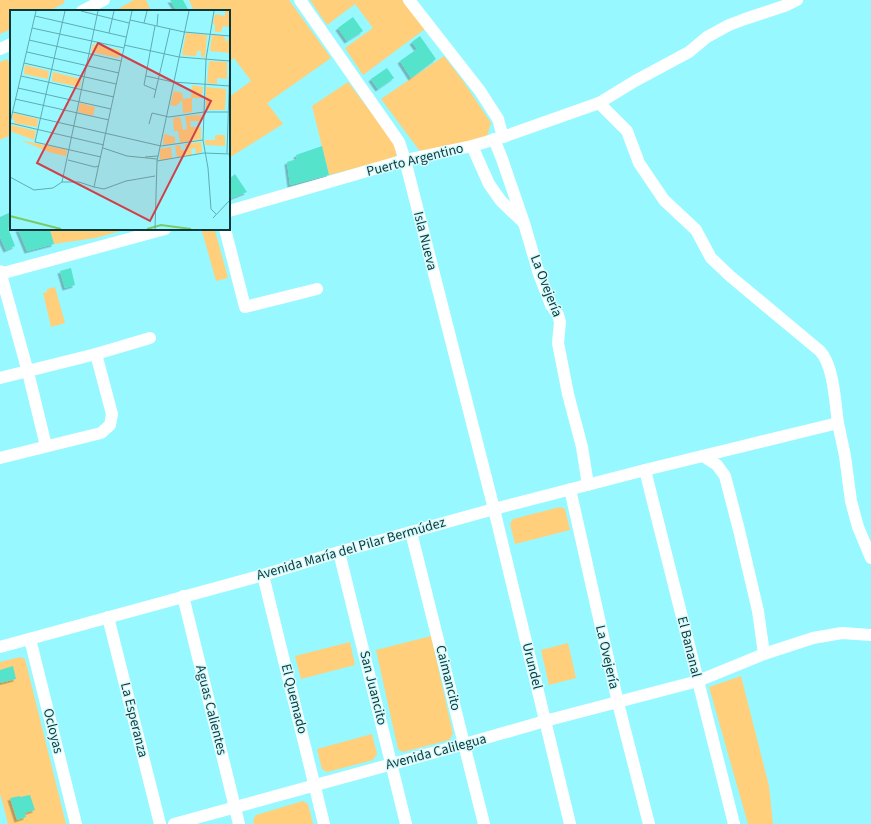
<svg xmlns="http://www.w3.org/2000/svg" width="871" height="824" font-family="'Source Sans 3',sans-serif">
<defs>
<filter id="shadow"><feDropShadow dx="-2.5" dy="2.5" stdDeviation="0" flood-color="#0004"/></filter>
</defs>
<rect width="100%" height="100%" fill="#97f9ff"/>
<!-- green -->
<g fill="#ffcf7b">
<path d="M0 0H65L63 4 48 11H11V29L0 34Z"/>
<path d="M134 0H146L151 11H114Z"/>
<path d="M189 0H289L331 58 267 103 283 124 229 158V97L251 81 234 58 229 62V11H194Z"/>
<path d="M310 0H402L425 29 363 75 345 48 373 28 355 4 327 25Z"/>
<path d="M444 56 463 81 491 123 487 136 426 153 419 150 381 99Z"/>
<path d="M7 59 11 67V135L0 140V62Z"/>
<path d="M348 82 398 148 395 158 329 175 312 106Z"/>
<path d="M49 229H128L95 238 54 244Z"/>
<path d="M208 229H211L215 231 228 278 216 281 202 231Z"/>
<path d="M55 287 65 323 51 327 43 293 47 292V289Z"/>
<path d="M560 507 565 509 570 530 515 544 510 524 513 519Z"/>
<path d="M431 636 453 734 449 740 403 752 398 749 376 650Z"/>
<path d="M350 642 355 665 301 679 295 656Z"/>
<path d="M568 643 576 678 549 685 541 650Z"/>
<path d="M20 657 25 659 66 824H8L0 793V662Z"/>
<path d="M741 676 769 786 773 824H748L709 687Z"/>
<path d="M372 734 377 754 373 760 327 772 322 769 317 749Z"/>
<path d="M303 801 308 804 313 824H254L253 820 256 815Z"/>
</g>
<!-- building -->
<g fill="#55e3cc" filter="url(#shadow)">
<path d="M170 0H183L189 11H177Z"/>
<path d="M353 17 363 31 347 41 338 28Z"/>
<path d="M420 36 436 59 411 78 400 61 417 49 412 42Z"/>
<path d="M387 68 394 78 378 89 371 79Z"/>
<path d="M322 146 329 175 290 185 287 162 297 159 296 155Z"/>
<path d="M235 174 247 192 229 199V179Z"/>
<path d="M11 212V227L8 228 15 246 6 250 0 237V217Z"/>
<path d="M18 229H41L42 231 50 230 54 244 27 251Z"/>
<path d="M71 268 75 285 65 288 60 271Z"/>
<path d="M13 666 16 679 0 683V670Z"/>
<path d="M30 795 35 810 25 813 26 817 17 820 10 798 20 796V797Z"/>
</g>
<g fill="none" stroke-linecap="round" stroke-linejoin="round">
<!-- minor -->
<g stroke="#fff" stroke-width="12">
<path d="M300 0 399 142 405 160 494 509 570 824"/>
<path d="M409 0 480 91 498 119 503 137"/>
<path d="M82 11 104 0"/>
<path d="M0 49 11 44"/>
<path d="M599 103 627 131 639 163 664 200 696 230 711 258 730 276 820 351C834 366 835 403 838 423"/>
<path d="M494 139 502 159 524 223 539 274 551 305 558 315 560 322 558 343 568 394 582 447 588 485"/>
<path d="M472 146 489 184 501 201 523 222"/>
<path d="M229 211 405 160 472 146 503 137 599 103 635 81 689 52 707 37 729 25 745 19 787 5 797 0"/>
<path d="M225 229 245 307 317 289"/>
<path d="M0 271 28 372 46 446"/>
<path d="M0 274 165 229"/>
<path d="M0 378 96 354 150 338"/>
<path d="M703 456 717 465 725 476 739 530 758 611 764 654"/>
<path d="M0 458 101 433 110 425 112 414 96 354"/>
<path d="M645 470 734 824"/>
<path d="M570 489 618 703 649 824"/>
<path d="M411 532 484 824"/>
<path d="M339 552 406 824"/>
<path d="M263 575 324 824"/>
<path d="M183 596 239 824"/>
<path d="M108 617 160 824"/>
<path d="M30 639 76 824"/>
<path d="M0 647 263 575 339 552 494 509 645 470 838 423 845 456 851 501 858 527 871 558"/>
<path d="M174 824 465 744 545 721 698 681 764 654 813 638 842 633 871 635"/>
</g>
</g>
<g text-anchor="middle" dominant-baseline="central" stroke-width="3" stroke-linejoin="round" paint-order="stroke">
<!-- street labels -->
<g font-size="14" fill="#0c383b" stroke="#d7fbfd">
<text transform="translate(415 160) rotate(-14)">Puerto Argentino</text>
<text transform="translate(425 241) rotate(76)">Isla Nueva</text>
<text transform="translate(546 286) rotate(69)">La Ovejería</text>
<text transform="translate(351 549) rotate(-16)">Avenida María del Pilar Bermúdez</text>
<text transform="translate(689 647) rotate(76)">El Bananal</text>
<text transform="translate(607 657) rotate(77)">La Ovejería</text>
<text transform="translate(532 666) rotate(76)">Urundel</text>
<text transform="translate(448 678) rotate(76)">Caimancito</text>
<text transform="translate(373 688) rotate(76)">San Juancito</text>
<text transform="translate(294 699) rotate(76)">El Quemado</text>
<text transform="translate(211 710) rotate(76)">Aguas Calientes</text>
<text transform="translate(134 720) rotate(76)">La Esperanza</text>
<text transform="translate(53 731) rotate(76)">Ocloyas</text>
<text transform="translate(436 752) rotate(-15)">Avenida Calilegua</text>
</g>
</g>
<!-- overview -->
<g transform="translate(10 10)">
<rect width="220" height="220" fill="#97f9ff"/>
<path d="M215 1H220V17L213 16 211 22H205V15L203 14 205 4 215 6ZM176 23 197 25 195 47H191V41H187L186 46 172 45ZM202 25 214 26 216 32 220 26 219 43 200 41ZM83 34 110 40 109 48 81 42ZM199 51 217 52V69L207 68V74L197 73ZM15 55 39 61 38 69 14 64ZM43 62 71 69 70 77 42 71ZM182 75 193 77 192 88H182V102L173 103 172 90 166 96 160 95 164 81 172 83 173 89 181 88ZM196 77 216 79 215 100H196ZM70 93 85 97 83 106 68 102ZM4 103 28 109 27 117 4 113 5 110 2 109ZM191 105 192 111H180L181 117H191V129L170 133 168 121H164L163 108 170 107 173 120 177 119 175 106ZM1 115 26 121 24 130 0 121ZM154 124 165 127V133L153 135ZM205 125H215V136L195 135V130H205ZM10 130 57 140 56 146 39 142ZM191 132 192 142 186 144 185 138 181 139 182 145 167 147 165 136 170 135 171 140H176L175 134ZM161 137 162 148 150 150V139Z" fill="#ffcf7b"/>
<path fill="none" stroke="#78cb68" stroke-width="2" d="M0 206 51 219M137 219 151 215 181 219"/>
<path fill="none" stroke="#5facb1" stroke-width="1" d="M55 1 25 132 91 147M71 1 119 13M204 1 196 49 193 130 198 158 201 199 206 204M25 6 116 27M120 10 174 22 220 26M134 13 137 1M145 16 134 75 146 80M147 16 148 4M22 18 114 38M99 23 104 1M19 30 111 51M114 35 169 47 220 51M17 42 109 63M14 53 106 74M11 66 104 87M136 66 163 72 220 76M8 78 101 99M144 88 160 19M5 89 99 110M3 102 151 136 193 130M0 113 26 1M0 113 94 135M139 114 142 103 159 107 194 102H220M93 138 117 146 147 149M217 143 220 50M135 147 148 146M58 150 85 157 89 156M147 151 194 143 220 144M0 167 24 180 43 178 52 172 88 1M52 172H69L84 177 122 1M84 177 94 179 116 171 145 166M203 208 220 190M145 219 147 151 179 1"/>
<path fill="#d0404b" fill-opacity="0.15" stroke="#d0404b" stroke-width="2" d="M88 33 201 91 140 211 27 153Z"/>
<rect width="220" height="220" fill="none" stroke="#0c383b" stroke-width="2"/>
</g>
</svg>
